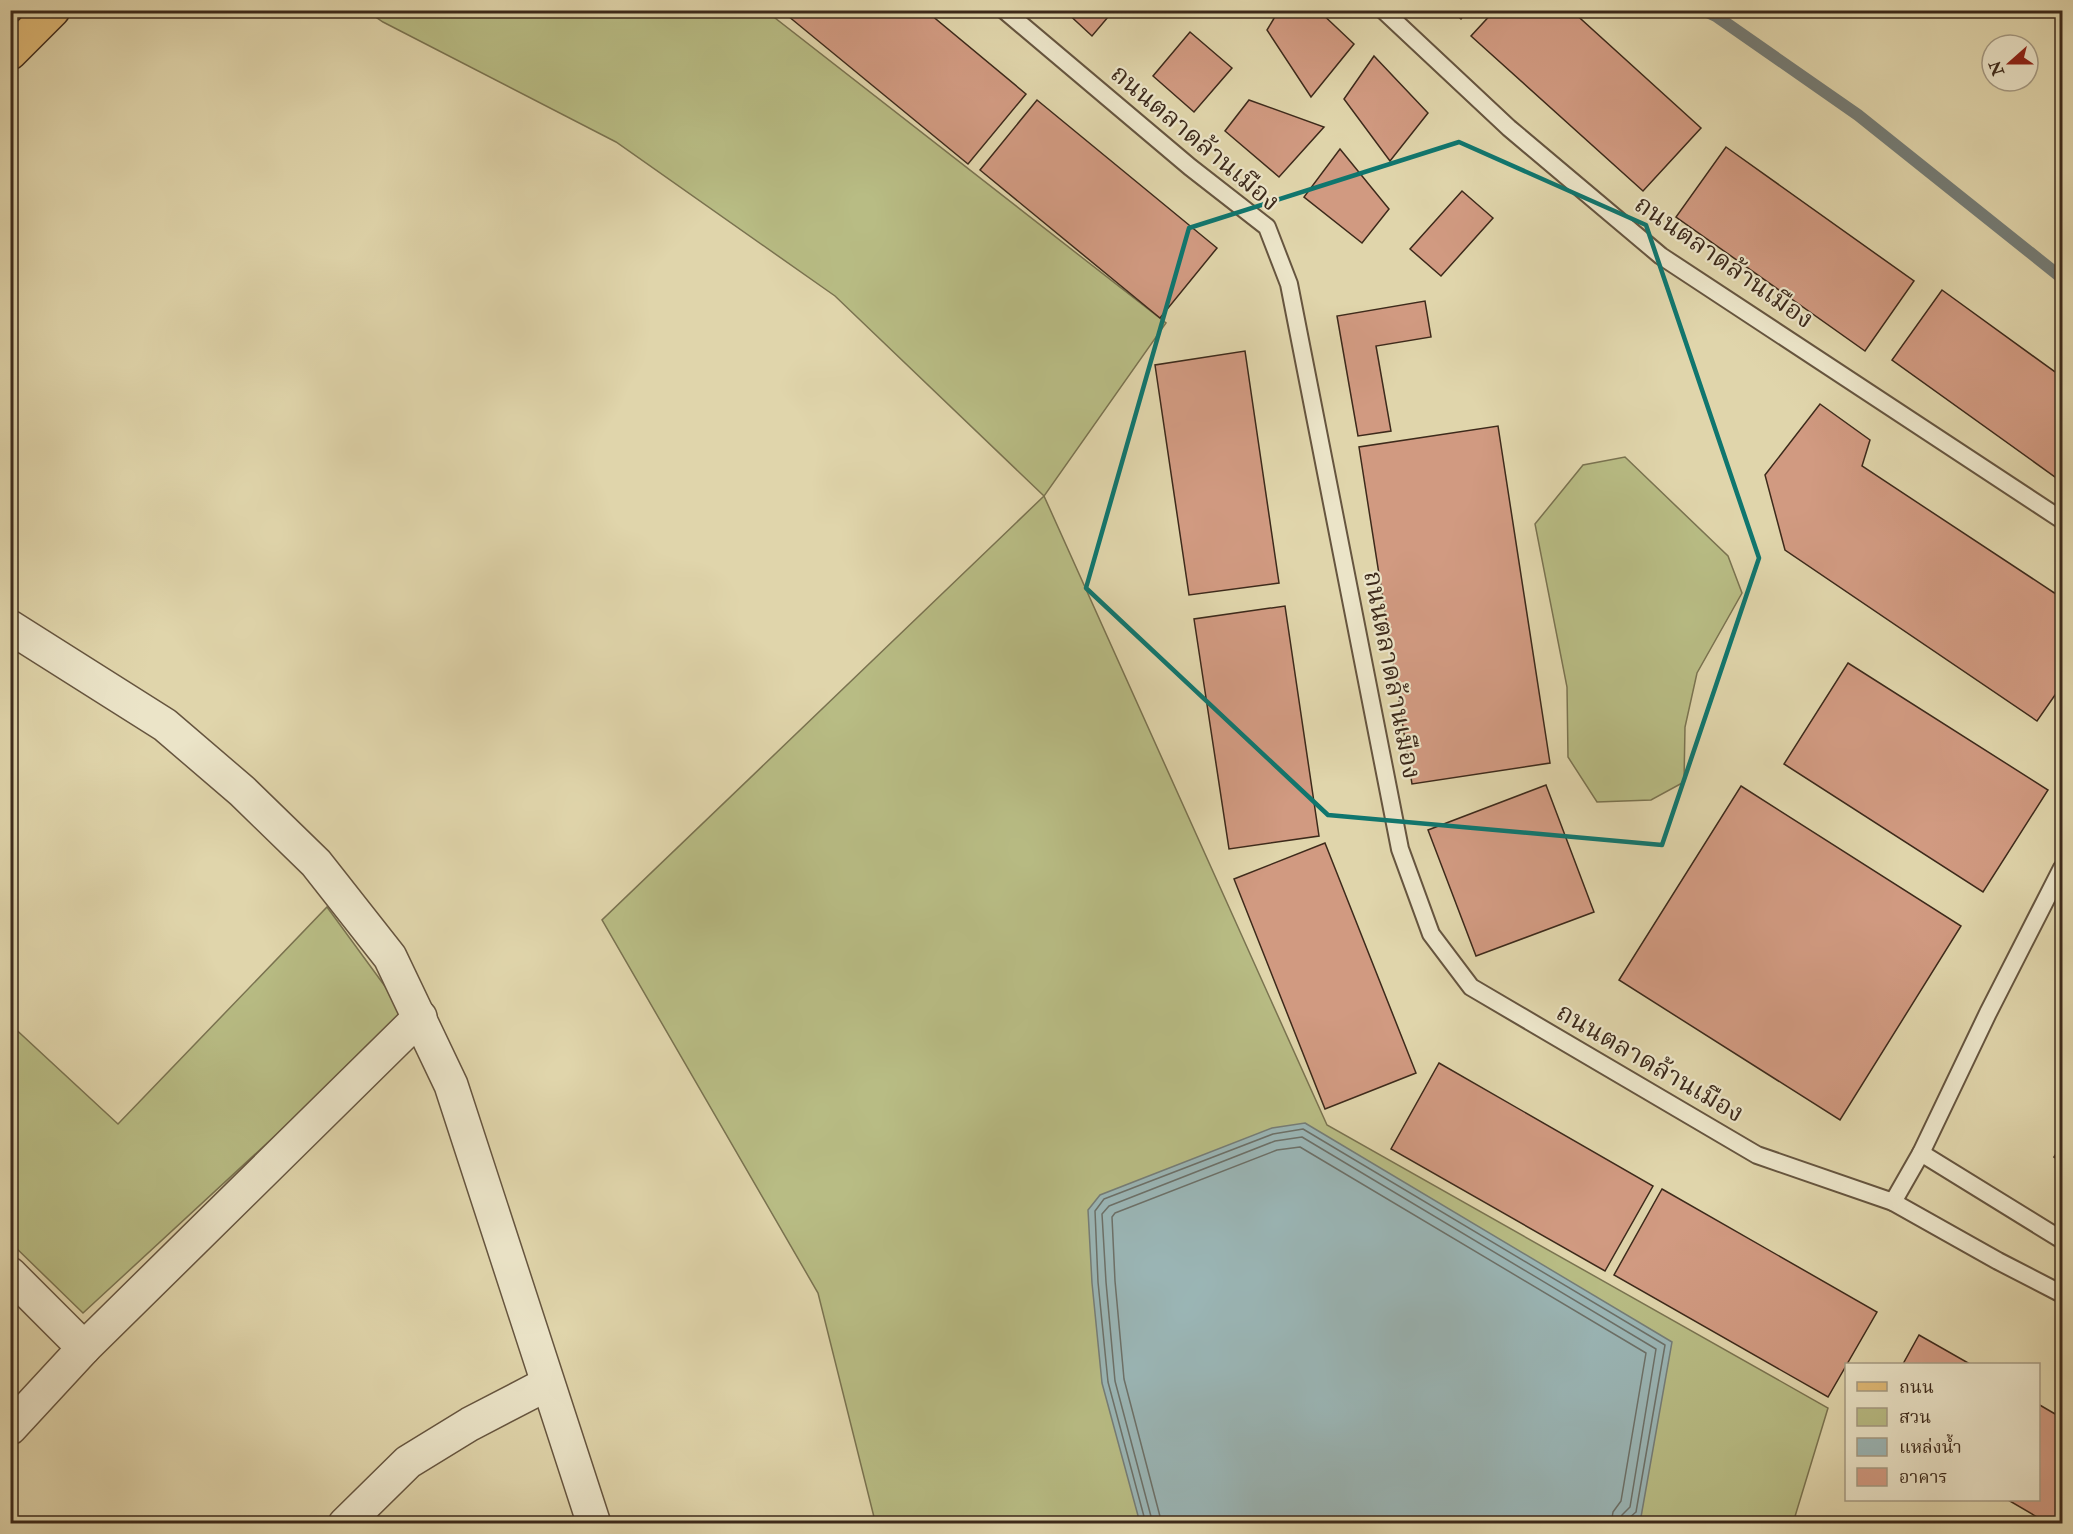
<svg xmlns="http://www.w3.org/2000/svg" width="2073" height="1534" font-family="'IM FELL Double Pica','Noto Serif Thai',serif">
<rect width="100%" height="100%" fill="#e0d5ab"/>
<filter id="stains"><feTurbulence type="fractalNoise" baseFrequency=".00333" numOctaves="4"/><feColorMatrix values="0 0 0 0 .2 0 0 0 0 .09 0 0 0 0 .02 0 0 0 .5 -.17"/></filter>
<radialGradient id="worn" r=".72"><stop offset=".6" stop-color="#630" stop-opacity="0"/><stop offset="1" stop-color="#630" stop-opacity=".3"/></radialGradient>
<!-- green -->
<g fill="#b8bc84" stroke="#7a7350" stroke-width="1.5">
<path d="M367 11H766L1166 323 1044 496 1327 1125 1828 1408 1793 1523H858L874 1517 818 1293 602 920 1044 496 835 296 616 142 383 22Z"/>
<path d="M1625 457 1728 556 1742 593 1697 673 1685 727 1684 782 1651 800 1597 802 1568 757 1567 687 1535 524 1583 465Z"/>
<path d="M327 907 406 1015 83 1313 11 1243 10 1024 118 1124Z"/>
</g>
<!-- water -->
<path fill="#9ab5b5" stroke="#757d77" stroke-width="1.5" d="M1305 1123 1672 1342 1641 1517 1629 1524 1140 1523 1102 1383 1092 1283 1088 1210 1100 1195 1272 1128Z"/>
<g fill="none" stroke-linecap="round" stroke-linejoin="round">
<!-- shore -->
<g stroke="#6c7068" stroke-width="1.5">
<path d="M1146 1524 1108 1382 1098 1282 1095 1211 1104 1199 1273 1134 1303 1129 1665 1345 1636 1512 1629 1518 1628 1524"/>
<path d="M1153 1524 1115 1381 1106 1282 1102 1214 1109 1206 1275 1141 1302 1137 1656 1349 1630 1507 1622 1515 1620 1524"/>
<path d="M1162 1524 1124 1379 1115 1281 1112 1217 1115 1213 1277 1150 1300 1147 1646 1353 1621 1501 1613 1512 1611 1524"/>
</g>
<!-- stream -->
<path stroke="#757d77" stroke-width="12" d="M1703 10 1716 16 1858 115 2062 278"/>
</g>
<!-- building -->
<g fill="#d19a81" stroke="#3d2a1b" stroke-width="1.5">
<path d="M793 10H925L1026 94 968 164 788 16Z"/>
<path d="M1064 10H1114L1092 36Z"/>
<path d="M1279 10H1318L1354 44 1311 97 1267 30Z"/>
<path d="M1451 10H1468L1461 19Z"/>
<path d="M1495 10H1571L1701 128 1643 191 1471 36Z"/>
<path d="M1190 32 1232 68 1194 112 1153 76Z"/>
<path d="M1374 56 1428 113 1390 161 1344 99Z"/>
<path d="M1037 100 1217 248 1160 318 980 170Z"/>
<path d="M1249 100 1324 127 1279 177 1225 131Z"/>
<path d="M1726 147 1914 281 1865 351 1676 217Z"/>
<path d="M1340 149 1389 209 1362 243 1304 197Z"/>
<path d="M1462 191 1493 218 1441 276 1410 249Z"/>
<path d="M1942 290 2062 377V482L1892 360Z"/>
<path d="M1425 301 1431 337 1376 346 1391 431 1358 436 1337 316Z"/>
<path d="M1245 351 1279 583 1189 595 1155 365Z"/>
<path d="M1820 404 1870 440 1862 466 2062 598V685L2037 721 1785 550 1765 475Z"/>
<path d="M1498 426 1550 763 1412 784 1359 447Z"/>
<path d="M1285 606 1319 836 1229 849 1194 619Z"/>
<path d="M1848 663 2048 790 1983 892 1784 764Z"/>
<path d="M1546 785 1594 912 1476 956 1428 830Z"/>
<path d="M1741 786 1961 926 1840 1120 1619 980Z"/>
<path d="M1325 843 1416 1073 1325 1109 1234 879Z"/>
<path d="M1439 1063 1653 1186 1605 1271 1391 1149Z"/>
<path d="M2062 1144V1163L2054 1157Z"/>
<path d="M1662 1189 1877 1312 1828 1397 1614 1275Z"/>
<path d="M1919 1335 1970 1364H1903Z"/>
<path d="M2038 1404 2062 1418V1524H2049L2008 1500H2038Z"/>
</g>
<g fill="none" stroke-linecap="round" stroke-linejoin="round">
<defs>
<g id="service">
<path d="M1004 10 1190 167 1267 227 1289 284 1400 849 1431 934 1471 987 1757 1155 1893 1202 1921 1153 1988 1013 2062 868"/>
<path d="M1383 10 1509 128 1661 256 2062 520"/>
<path d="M1921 1153 2062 1240"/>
<path d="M1893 1202 1998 1261 2062 1294"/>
</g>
<g id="minor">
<path d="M10 627 165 725 242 791 316 863 390 957 451 1085 594 1524"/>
<path d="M10 1274 84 1348"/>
<path d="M10 1428 84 1348 420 1017"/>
<path d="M345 1524 408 1462 470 1424 547 1384"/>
</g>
<path id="primary" d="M10 53 53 10"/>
</defs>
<!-- service casing -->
<use href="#service" stroke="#66553f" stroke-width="20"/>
<!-- minor casing -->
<use href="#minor" stroke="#66553f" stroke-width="36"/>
<!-- primary casing -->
<use href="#primary" stroke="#3d2a1b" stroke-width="36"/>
<!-- service -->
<use href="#service" stroke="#ebe4c8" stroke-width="16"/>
<!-- minor -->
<use href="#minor" stroke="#ebe4c8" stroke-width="33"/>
<!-- primary -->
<use href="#primary" stroke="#e0ba76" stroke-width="33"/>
</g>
<!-- marked area -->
<path fill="none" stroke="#0f766e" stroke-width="4.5" stroke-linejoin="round" d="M1459 142 1646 225 1759 558 1662 845 1328 815 1086 588 1189 228Z"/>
<g text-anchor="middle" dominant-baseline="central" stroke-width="4.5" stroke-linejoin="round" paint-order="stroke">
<!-- street labels -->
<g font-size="26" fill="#3d2a1b" stroke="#ebe4c8">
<text transform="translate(1195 138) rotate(40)">ถนนตลาดล้านเมือง</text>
<text transform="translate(1724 262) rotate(35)">ถนนตลาดล้านเมือง</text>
<text transform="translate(1392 675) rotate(79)">ถนนตลาดล้านเมือง</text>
<text transform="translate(1650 1063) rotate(30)">ถนนตลาดล้านเมือง</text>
</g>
</g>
<!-- margin -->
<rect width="2073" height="1534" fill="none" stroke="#e0d5ab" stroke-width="36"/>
<rect x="12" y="12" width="2049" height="1510" fill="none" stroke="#3d2a1b" stroke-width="3"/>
<rect x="18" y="18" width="2037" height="1498" fill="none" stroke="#3d2a1b" stroke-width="1.5"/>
<!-- legend -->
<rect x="1845" y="1363" width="195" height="138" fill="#ebe4c8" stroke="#a59a83" stroke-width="1.5"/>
<rect x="1857" y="1382" width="30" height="9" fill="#e0ba76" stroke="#a59a83" stroke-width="1.5"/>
<text x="1899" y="1393" font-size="18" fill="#3d2a1b">ถนน</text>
<rect x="1857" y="1408" width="30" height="18" fill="#b8bc84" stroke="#a59a83" stroke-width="1.5"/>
<text x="1899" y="1423" font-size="18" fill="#3d2a1b">สวน</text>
<rect x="1857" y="1438" width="30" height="18" fill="#9ab5b5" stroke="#a59a83" stroke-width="1.5"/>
<text x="1899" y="1453" font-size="18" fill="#3d2a1b">แหล่งน้ำ</text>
<rect x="1857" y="1468" width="30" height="18" fill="#d19a81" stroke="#a59a83" stroke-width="1.5"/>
<text x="1899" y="1483" font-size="18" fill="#3d2a1b">อาคาร</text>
<!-- north arrow -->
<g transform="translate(2010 63) rotate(249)"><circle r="28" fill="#ebe4c8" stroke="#a59a83" stroke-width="1.5"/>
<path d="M0-4.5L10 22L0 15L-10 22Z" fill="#8f2418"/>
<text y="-9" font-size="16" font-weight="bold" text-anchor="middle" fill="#3d2a1b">N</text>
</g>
<rect width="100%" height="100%" filter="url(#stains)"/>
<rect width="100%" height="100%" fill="url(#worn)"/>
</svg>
